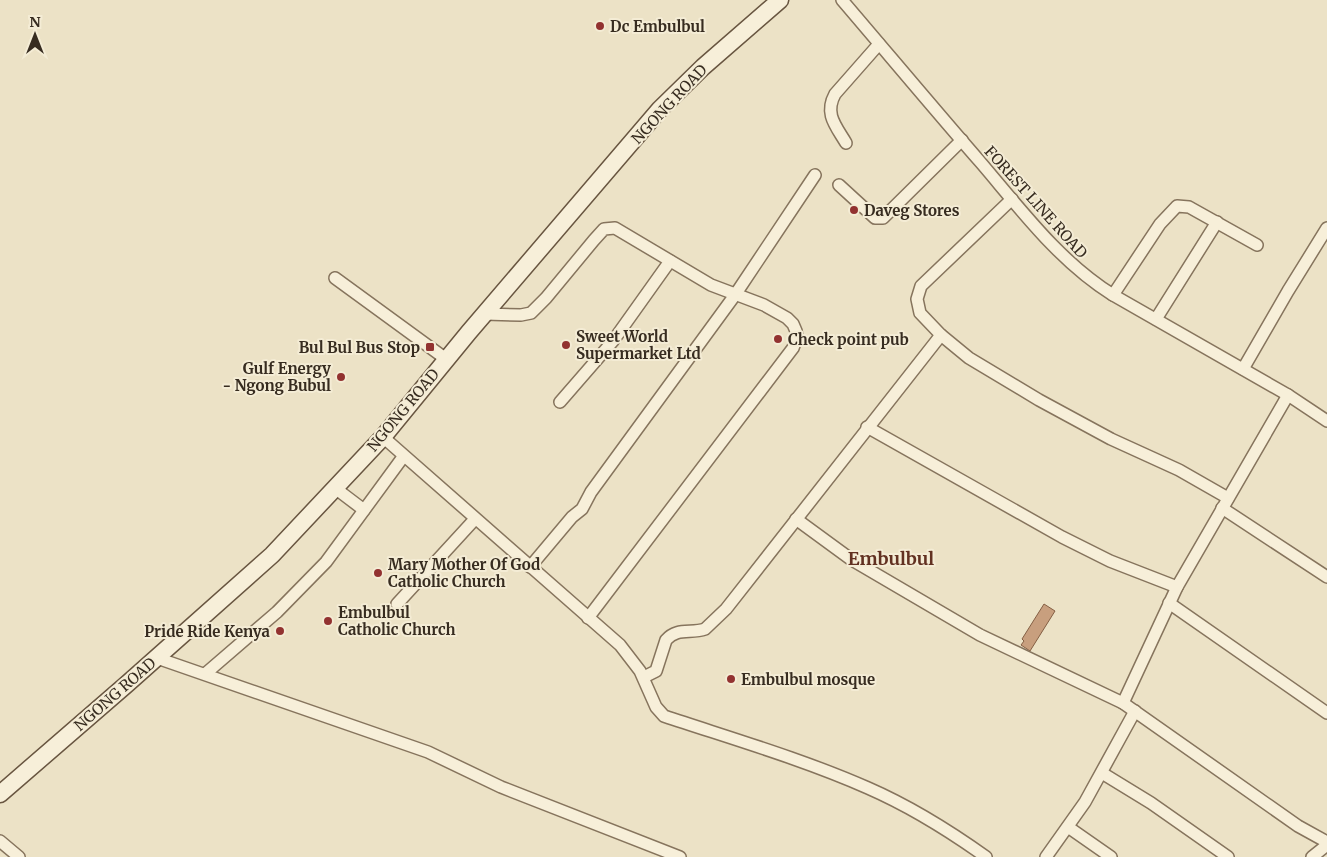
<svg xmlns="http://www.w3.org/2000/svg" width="1327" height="857" font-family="Merriweather,serif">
<rect width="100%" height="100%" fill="#ece2c6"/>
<!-- building -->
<path fill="#c89f7e" stroke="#845f44" d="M1044 604 1055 611 1030 651 1021 645 1024 641 1022 639Z"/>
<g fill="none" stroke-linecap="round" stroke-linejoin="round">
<defs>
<g id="minor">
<path d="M842 0C889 55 935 110 982 164 1022 211 1060 262 1113 295L1288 395 1327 421"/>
<path d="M846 143C836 126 824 114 835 94L879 44"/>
<path d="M839 185 875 218H883L962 140"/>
<path d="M1012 199 921 286 917 299 920 313 941 335 969 358 1039 400 1111 439 1179 470 1228 498"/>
<path d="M335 278 446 359"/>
<path d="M1113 295 1160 224 1177 206 1189 207 1257 245"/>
<path d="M485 314 521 315 531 313 546 298 594 240 604 229 615 228 711 285 764 305 787 318 793 324 796 331 797 337 793 348 588 618"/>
<path d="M1156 319 1217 222"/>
<path d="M1243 369 1288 291 1327 228"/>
<path d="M560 402 613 341 670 261"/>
<path d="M867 427 1062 537 1110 561 1177 587"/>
<path d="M383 437 620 645 640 671 656 707 664 716C733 739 802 759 868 788 907 805 951 832 986 857"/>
<path d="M335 488 364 510"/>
<path d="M1222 508 1327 577"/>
<path d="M796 519 852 560 980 635 1123 703 1298 826 1327 842"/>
<path d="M530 567 572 517 582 509 591 492 735 295 815 175"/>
<path d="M1169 603 1327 713"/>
<path d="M397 604 475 519"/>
<path d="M157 658 428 752 501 787 680 857"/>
<path d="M205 674 277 612 326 562 403 457"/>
<path d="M644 677 656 671 666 640C677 627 691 634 705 629L726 609 941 335"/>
<path d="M1123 703 1177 587 1288 395"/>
<path d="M1102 773 1151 803 1228 857"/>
<path d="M1068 827 1111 857"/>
<path d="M0 841 19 857"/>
<path d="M1046 857 1085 802 1135 711"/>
<path d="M1312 857 1327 845"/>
</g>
<path id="secondary" d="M0 794 127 684 272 555 383 437 469 332 660 109 703 67 780 0"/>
</defs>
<!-- minor casing -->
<use href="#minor" stroke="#86745d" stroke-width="14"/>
<!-- secondary casing -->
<use href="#secondary" stroke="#685540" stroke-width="19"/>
<!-- minor -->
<use href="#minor" stroke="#f7efd9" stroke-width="11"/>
<!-- secondary -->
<use href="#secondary" stroke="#f7efd9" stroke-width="16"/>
</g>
<!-- markers -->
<g fill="#923230" stroke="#f4ecd5" stroke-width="2">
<circle cx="600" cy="26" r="5"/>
<circle cx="854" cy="210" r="5"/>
<circle cx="778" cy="339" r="5"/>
<circle cx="566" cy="345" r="5"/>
<rect x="425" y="342" width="10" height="10" rx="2.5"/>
<circle cx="341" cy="377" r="5"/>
<circle cx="378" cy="573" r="5"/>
<circle cx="328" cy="621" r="5"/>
<circle cx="280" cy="631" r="5"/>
<circle cx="731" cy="679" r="5"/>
</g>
<g text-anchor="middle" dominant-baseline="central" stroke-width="4" stroke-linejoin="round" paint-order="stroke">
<!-- poi labels -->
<g font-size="15" font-weight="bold" fill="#372c20" stroke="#f4ecd5" text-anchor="start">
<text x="610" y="26">Dc Embulbul</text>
<text x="864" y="210">Daveg Stores</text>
<text x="576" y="336">Sweet World<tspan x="576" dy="17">Supermarket Ltd</tspan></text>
<text x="788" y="339">Check point pub</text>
<text x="420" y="347" text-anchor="end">Bul Bul Bus Stop</text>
<text x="331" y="368" text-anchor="end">Gulf Energy<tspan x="331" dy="17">- Ngong Bubul</tspan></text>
<text x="388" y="564">Mary Mother Of God<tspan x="388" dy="17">Catholic Church</tspan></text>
<text x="338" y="612">Embulbul<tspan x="338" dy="17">Catholic Church</tspan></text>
<text x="270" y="631" text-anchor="end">Pride Ride Kenya</text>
<text x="741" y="679">Embulbul mosque</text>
</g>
<!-- street labels -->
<g font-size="15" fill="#372c20" stroke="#f4ecd5">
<text transform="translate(669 104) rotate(-47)">NGONG ROAD</text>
<text transform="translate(1036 202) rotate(48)">FOREST LINE ROAD</text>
<text transform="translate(403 410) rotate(-50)">NGONG ROAD</text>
<text transform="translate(115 694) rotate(-41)">NGONG ROAD</text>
</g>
<!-- quarter labels -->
<g font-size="18" font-weight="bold" fill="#623121" stroke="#f4ecd5">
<text x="891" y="558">Embulbul</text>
</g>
</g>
<!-- north arrow -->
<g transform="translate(35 35)" stroke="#f4ecd5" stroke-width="4" paint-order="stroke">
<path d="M0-4L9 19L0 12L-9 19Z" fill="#372c20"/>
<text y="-8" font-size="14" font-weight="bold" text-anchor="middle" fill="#372c20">N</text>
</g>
</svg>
